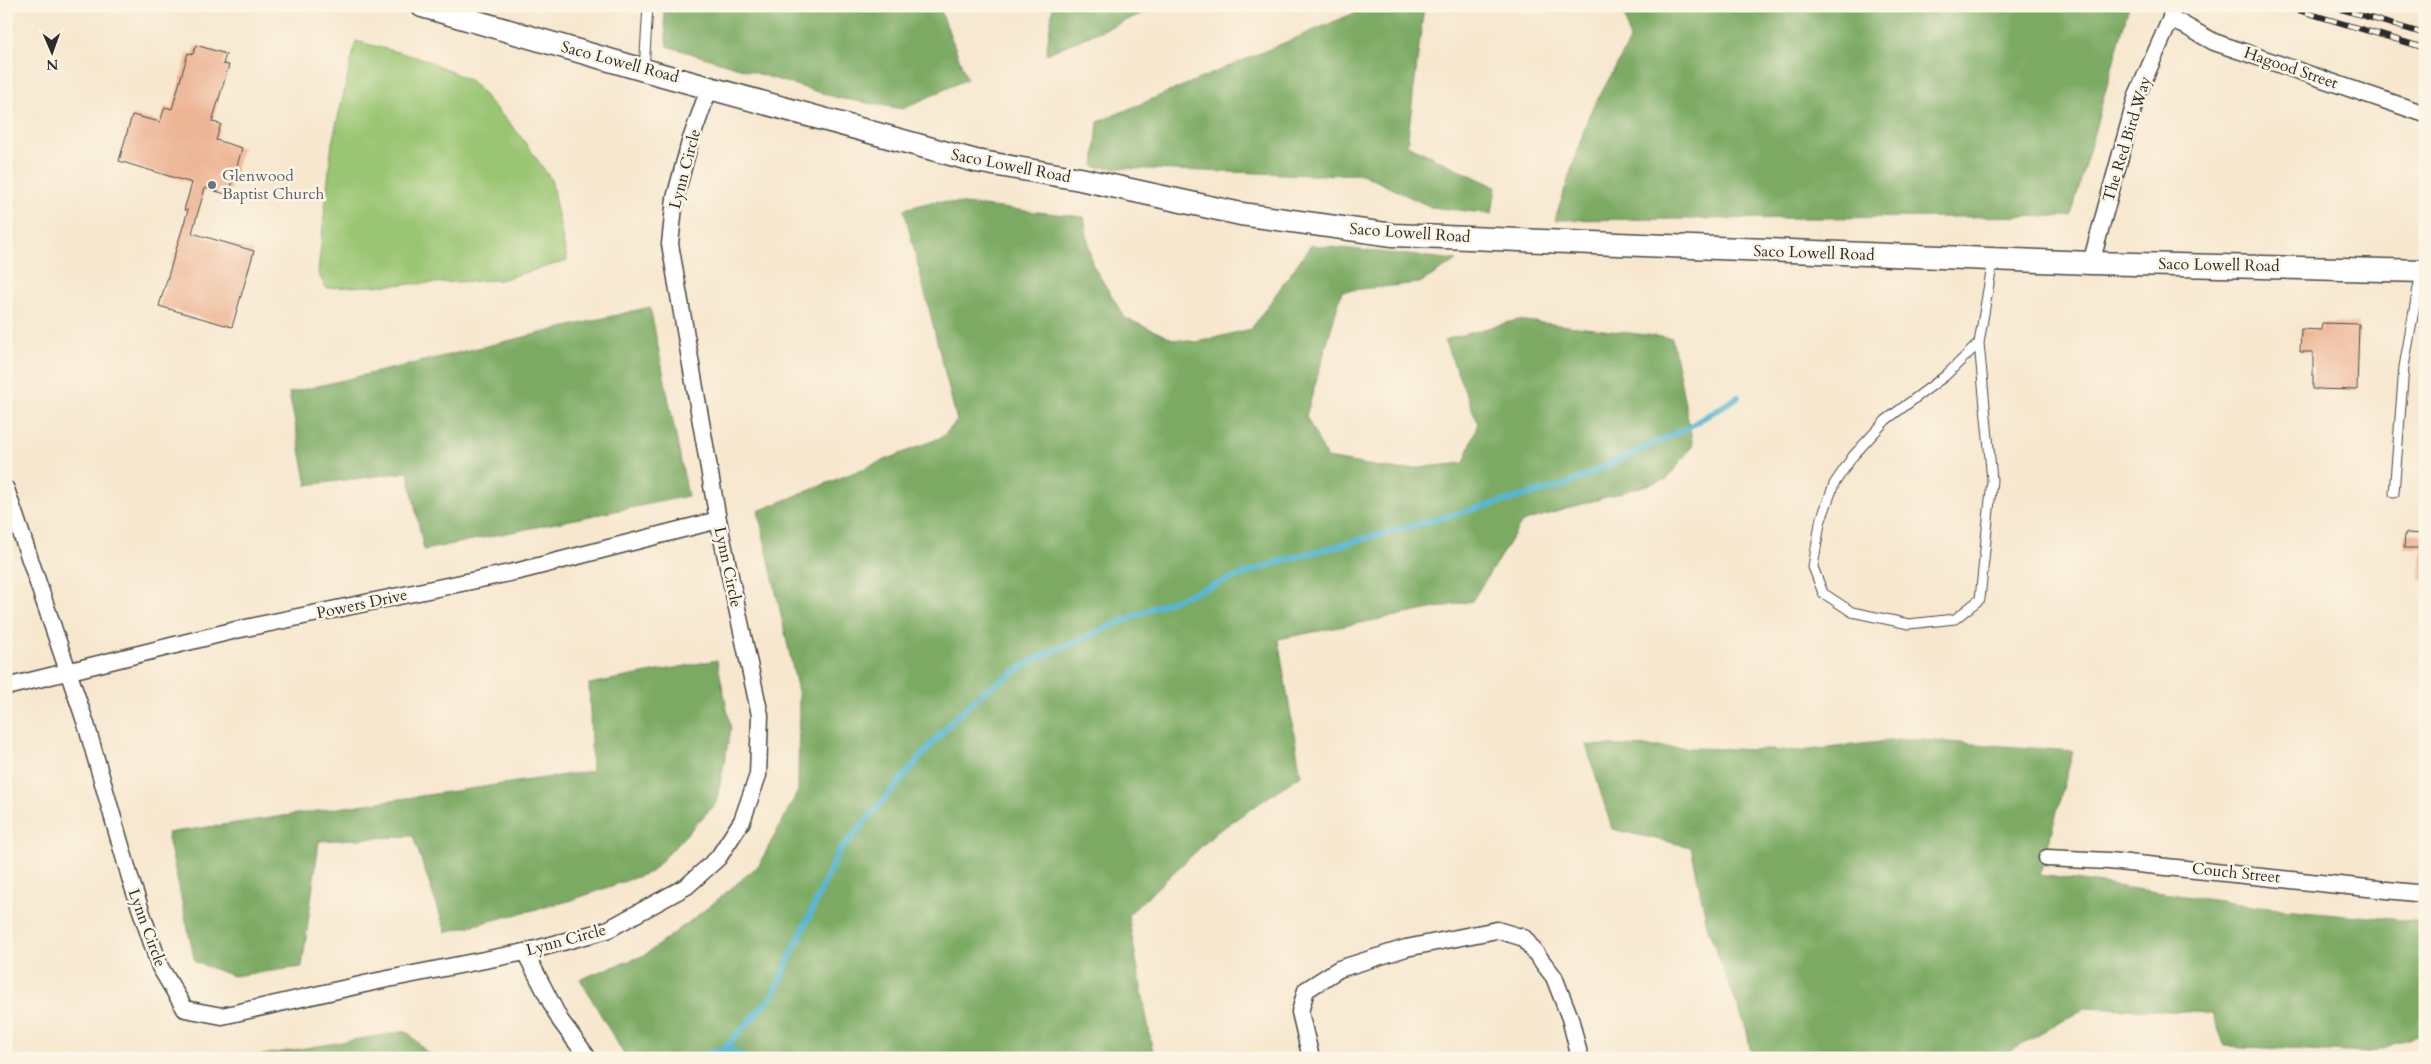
<svg xmlns="http://www.w3.org/2000/svg" width="2431" height="1064" viewBox="0 0 2431 1064" font-family="Cardo,serif">
	<style>
		.green { fill: #9ac572; stroke: #62784e }
		.forest { fill: #7baa64; stroke: #536a48 }
		.lines { fill: none; stroke-linecap: round; stroke-linejoin: round }
		.stream { stroke: #55b7d4; stroke-width: 6 }
		.building { fill: #edb596 }
		.lane-casing { stroke: #4a4743; stroke-width: 11 }
		.street-casing { stroke: #4a4743; stroke-width: 19 }
		.secondary-casing { stroke: #4a4743; stroke-width: 25 }
		.lane { stroke: #fff; stroke-width: 9 }
		.street { stroke: #fff; stroke-width: 16 }
		.secondary { stroke: #fff; stroke-width: 22 }
		.rail-casing { stroke: #2b2b2b; stroke-width: 5.5 }
		.rail { stroke: #fcf5e5; stroke-width: 4; stroke-dasharray: 11; stroke-linecap: butt }
		.worship-dot { fill: #6b7280; stroke: #fcf5e5; stroke-width: 2 }
		.labels { text-anchor: middle; dominant-baseline: central; stroke-width: 5; stroke-linejoin: round; paint-order: stroke }
		.street-label { font-size: 16px; fill: #2b2b2b; stroke: #fcf5e5 }
		.worship-label { font-size: 16px; fill: #5b616d; stroke: #fcf5e5; text-anchor: start }
	</style>
	<rect width="100%" height="100%" fill="#fcf5e5"/>
	<filter id="ink" filterUnits="userSpaceOnUse"><feTurbulence type="fractalNoise" baseFrequency=".02" numOctaves="2"/><feDisplacementMap in="SourceGraphic" scale="10" xChannelSelector="R" yChannelSelector="G"/><feConvolveMatrix kernelMatrix="1 2 1 2 8 2 1 2 1" color-interpolation-filters="sRGB"/></filter>
	<filter id="wash" filterUnits="userSpaceOnUse"><feTurbulence type="fractalNoise" baseFrequency=".0096" numOctaves="4" result="noise"/><feDisplacementMap in="SourceGraphic" scale="20" xChannelSelector="R" yChannelSelector="G"/><feGaussianBlur stdDeviation="1.12" result="paint"/><feColorMatrix in="noise" values="0 0 0 0 0 0 0 0 0 0 0 0 0 0 0 0 0 1.4 0 .05"/><feComposite in="paint" operator="in"/></filter>
	<g filter="url(#wash)">
		<rect width="100%" height="100%" fill="#f7e7ce"/>
		<polygon class="green" points="356,41 424,59 471,81 519,134 551,179 567,261 499,280 326,288 318,273 332,143"/>
		<g class="forest">
			<polygon points="663,6 939,6 967,79 903,109 838,98 667,46"/>
			<polygon points="1053,6 1160,6 1046,54"/>
			<polygon points="1371,6 1424,6 1407,145 1496,187 1492,214 1431,207 1362,174 1312,175 1094,167 1098,122"/>
			<polygon points="1623,6 2129,6 2071,216 1555,220 1589,115 1630,41"/>
			<polygon points="936,201 1084,217 1092,264 1125,318 1173,339 1197,342 1251,329 1311,245 1457,260 1420,283 1342,291 1306,416 1327,458 1398,470 1464,463 1478,423 1444,340 1517,320 1672,338 1693,445 1667,479 1522,522 1472,601 1278,639 1301,775 1217,832 1128,915 1154,1058 626,1058 580,979 645,955 710,906 759,865 798,791 799,696 758,511 942,437 957,421 904,209"/>
			<polygon points="650,307 688,496 424,550 408,472 307,485 289,393"/>
			<polygon points="717,660 731,729 716,803 651,872 569,901 446,932 413,836 319,841 302,967 233,976 195,962 167,833 592,771 589,684"/>
			<polygon points="1906,739 2073,751 2040,875 2260,907 2425,922 2425,1033 2368,1053 2225,1046 2212,1013 2087,1007 1999,1058 1752,1058 1746,1028 1708,929 1691,847 1612,829 1586,745 1801,751"/>
			<polygon points="407,1031 432,1058 246,1058"/>
		</g>
		<g class="lines">
			<g class="stream">
				<polyline points="726,1047 746,1058"/>
				<polyline points="695,1058 726,1047 773,995 838,853 951,722 983,692 1035,659 1160,605 1277,562 1568,484 1687,428 1738,397"/>
			</g>
		</g>
		<g id="blocks">
			<g class="building">
				<polygon points="196,45 226,54 223,64 229,65 212,122 221,124 216,140 242,148 229,195 205,188 192,233 254,251 232,327 159,306 188,210 184,210 192,183 119,161 132,115 160,122 165,107 172,109 188,53 193,54"/>
				<polygon points="2322,323 2359,324 2357,390 2313,389 2313,352 2300,352 2301,329 2321,330"/>
				<polygon points="2405,533 2425,534 2425,580 2420,580 2422,548 2404,548"/>
			</g>
		</g>
	</g>
	<g filter="url(#ink)">
		<use href="#blocks" fill-opacity="0" stroke="#4a4743" stroke-width="1"/>
		<g class="lines">
			<g class="lane-casing">
				<g id="lane">
					<polyline points="644,70 648,6"/>
					<polyline points="1979,343 1945,376 1886,420 1853,456 1834,484 1820,523 1813,567 1823,593 1852,612 1909,624 1955,619 1980,599 1992,480 1979,343 1993,260"/>
					<polyline points="2394,493 2404,367 2421,271"/>
				</g>
			</g>
			<g class="street-casing">
				<g id="street">
					<polyline points="2172,6 2171,18 2214,42 2425,114"/>
					<polyline points="2091,263 2137,95 2171,18"/>
					<polyline points="6,489 86,724 131,881 160,967 185,1009 222,1016 378,981 525,952 607,930 687,886 718,858 742,821 758,775 760,715 718,520 670,244 675,198 690,142 710,86"/>
					<polyline points="6,687 236,630 519,571 718,520"/>
					<polyline points="2047,858 2109,861 2425,894"/>
					<polyline points="525,952 560,1020 588,1058"/>
					<polyline points="1311,1058 1300,1012 1306,990 1339,969 1406,948 1497,930 1524,938 1554,977 1570,1018 1580,1058"/>
				</g>
			</g>
			<g class="secondary-casing">
				<polyline id="secondary" points="422,6 644,70 976,161 1080,179 1241,214 1393,235 2091,263 2425,271"/>
			</g>
			<use href="#lane" class="lane"/>
			<use href="#street" class="street"/>
			<use href="#secondary" class="secondary"/>
			<g class="rail-casing">
				<g id="rail">
					<polyline points="2284,6 2425,48"/>
					<polyline points="2330,6 2425,34"/>
				</g>
			</g>
			<use href="#rail" class="rail"/>
		</g>
	</g>
	<circle class="worship-dot" cx="212" cy="185" r="5"/>
	<g class="labels">
		<g class="street-label">
			<text transform="translate(620 62) rotate(15)">Saco Lowell Road</text>
			<text transform="translate(2291 68) rotate(19)">Hagood Street</text>
			<text transform="translate(2127 139) rotate(-73)">The Red Bird Way</text>
			<text transform="translate(1011 166) rotate(11)">Saco Lowell Road</text>
			<text transform="translate(685 169) rotate(-75)">Lynn Circle</text>
			<text transform="translate(1410 233) rotate(4)">Saco Lowell Road</text>
			<text transform="translate(1814 253) rotate(2)">Saco Lowell Road</text>
			<text transform="translate(2219 265) rotate(1)">Saco Lowell Road</text>
			<text transform="translate(728 567) rotate(78)">Lynn Circle</text>
			<text transform="translate(362 604) rotate(-12)">Powers Drive</text>
			<text transform="translate(2236 873) rotate(6)">Couch Street</text>
			<text transform="translate(147 928) rotate(70)">Lynn Circle</text>
			<text transform="translate(566 940) rotate(-15)">Lynn Circle</text>
		</g>
		<g class="worship-label">
			<text x="222" y="176">Glenwood<tspan x="222" dy="18">Baptist Church</tspan></text>
		</g>
	</g>
	<rect width="2431" height="1064" fill="none" stroke="#fcf5e5" stroke-width="25"/>
	<g transform="translate(52 52) rotate(178)" stroke="#fcf5e5" stroke-width="4" paint-order="stroke">
	<path d="M0-4L9 19L0 12L-9 19Z" fill="#2b2b2b"/>
	<text y="-8" font-size="14" font-weight="bold" text-anchor="middle" fill="#2b2b2b">N</text>
	</g>
</svg>
